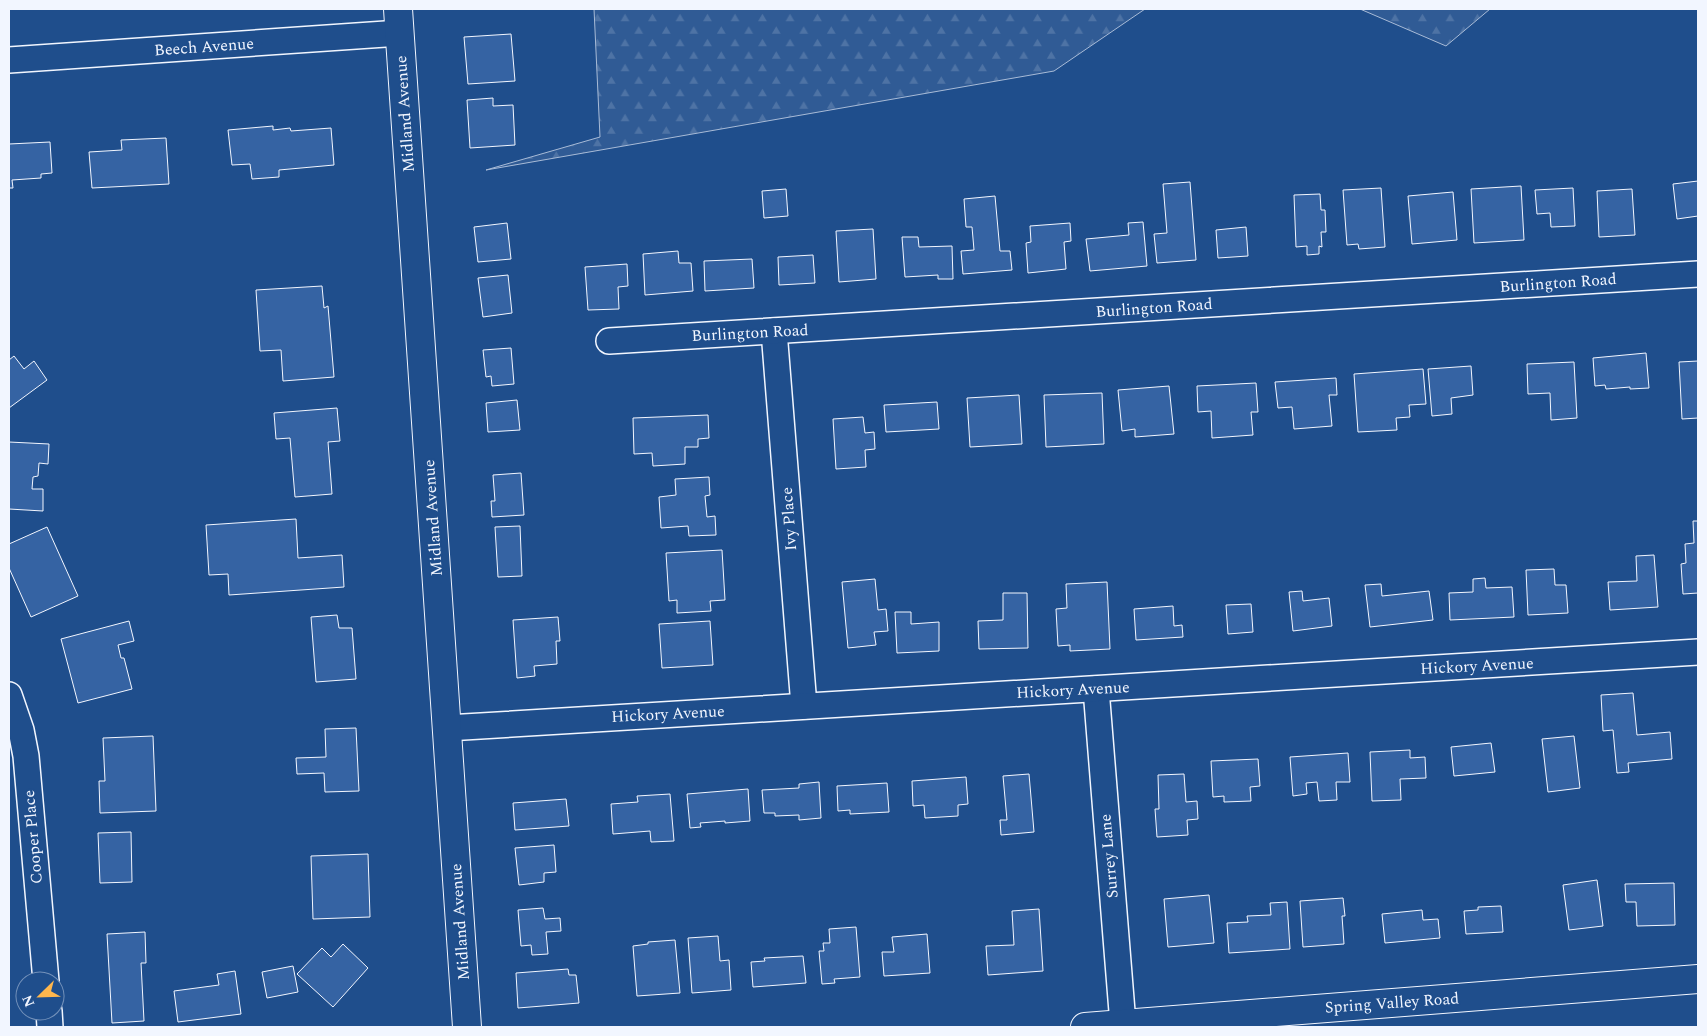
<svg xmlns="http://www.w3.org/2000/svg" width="1707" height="1036" viewBox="0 0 1707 1036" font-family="Spectral,serif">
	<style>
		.forest { fill: url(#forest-firs); stroke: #a8bbd7 }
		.building { fill: #3563a3; stroke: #f2f6ff }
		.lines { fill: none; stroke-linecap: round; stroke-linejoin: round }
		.street-casing { stroke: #f2f6ff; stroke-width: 28 }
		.secondary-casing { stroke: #f2f6ff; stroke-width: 30 }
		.street { stroke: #1f4e8c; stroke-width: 25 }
		.secondary { stroke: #1f4e8c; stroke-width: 28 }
		.labels { text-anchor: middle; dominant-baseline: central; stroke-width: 4; stroke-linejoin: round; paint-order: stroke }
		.street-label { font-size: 16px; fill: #f2f6ff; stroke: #1f4e8c }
	</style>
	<defs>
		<pattern id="forest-firs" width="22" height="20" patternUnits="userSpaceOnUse" patternTransform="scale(1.25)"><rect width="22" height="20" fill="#305b95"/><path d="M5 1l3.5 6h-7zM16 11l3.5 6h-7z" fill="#4e73a5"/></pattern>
	</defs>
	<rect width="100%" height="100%" fill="#1f4e8c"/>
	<g class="forest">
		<polygon points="594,9 1145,9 1054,71 486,170 600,137"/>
		<polygon points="1360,9 1490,9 1446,46"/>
	</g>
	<g class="building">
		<polygon points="511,34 515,81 468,84 464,37"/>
		<polygon points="493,98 493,106 513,105 515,145 470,148 467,100"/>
		<polygon points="273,126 273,130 290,128 291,131 331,128 334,165 279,170 279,177 252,179 250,164 232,165 228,130"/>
		<polygon points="166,138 169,184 92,188 89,152 122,150 121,140"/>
		<polygon points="50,142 52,173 41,174 41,178 12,180 13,188 9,188 9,144"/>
		<polygon points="1698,181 1698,216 1677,219 1673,184"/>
		<polygon points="1190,182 1196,260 1157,263 1154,234 1167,233 1163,184"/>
		<polygon points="1521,186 1524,240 1474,243 1471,189"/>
		<polygon points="1381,188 1385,247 1359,249 1358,244 1347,245 1343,190"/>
		<polygon points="1573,188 1575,226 1551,227 1550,213 1537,214 1535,190"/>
		<polygon points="786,189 788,216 764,218 762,191"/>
		<polygon points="1632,189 1635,235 1599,237 1597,191"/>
		<polygon points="1453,192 1457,240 1412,244 1408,196"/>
		<polygon points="1320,194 1321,210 1325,210 1326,232 1321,232 1322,247 1319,246 1319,254 1307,255 1307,246 1296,247 1294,195"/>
		<polygon points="995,196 1000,251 1010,251 1012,270 963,274 961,251 974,250 972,227 966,227 964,199"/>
		<polygon points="1143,222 1147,266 1090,271 1086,239 1129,235 1128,223"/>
		<polygon points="507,223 511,259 478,262 474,227"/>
		<polygon points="1070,223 1071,241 1064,242 1066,269 1028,273 1026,243 1031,242 1030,226"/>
		<polygon points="1246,227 1248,256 1218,258 1216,230"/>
		<polygon points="873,229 876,279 839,282 836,231"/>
		<polygon points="902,237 918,237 919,247 952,246 953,279 938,279 938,275 905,277"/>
		<polygon points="678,251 679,263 691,263 693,291 645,295 643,254"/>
		<polygon points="813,255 815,283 779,285 778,257"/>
		<polygon points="752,259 754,288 705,291 704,261"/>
		<polygon points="627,264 628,286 618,287 619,309 588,310 585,267"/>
		<polygon points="508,275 512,313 483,317 478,278"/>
		<polygon points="322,286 324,308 328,306 334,377 283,381 281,350 260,351 256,290"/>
		<polygon points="511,348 514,384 492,386 491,376 486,377 483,350"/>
		<polygon points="1646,353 1649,388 1630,389 1630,387 1606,389 1605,385 1595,386 1593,358"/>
		<polygon points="14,356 24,369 34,361 47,380 9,408 9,360"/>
		<polygon points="1698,361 1698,418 1682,419 1679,362"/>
		<polygon points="1574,362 1577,418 1551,420 1550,393 1528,394 1527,364"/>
		<polygon points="1471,366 1473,395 1451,398 1452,414 1432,416 1428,369"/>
		<polygon points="1423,369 1426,404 1409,405 1410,417 1396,418 1397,430 1358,432 1354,374"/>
		<polygon points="1336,378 1337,395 1329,395 1332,426 1294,429 1292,407 1278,408 1275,382"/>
		<polygon points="1256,383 1258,412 1251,412 1253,435 1212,438 1211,411 1198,412 1197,386"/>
		<polygon points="1169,386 1174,434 1135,437 1135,429 1122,431 1118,390"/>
		<polygon points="1102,393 1104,444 1046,447 1044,395"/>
		<polygon points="1019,395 1022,444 970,447 967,398"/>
		<polygon points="517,400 520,430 488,432 486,403"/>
		<polygon points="937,402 939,429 886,432 884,405"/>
		<polygon points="337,408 340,441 328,442 332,494 295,497 290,438 276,439 274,413"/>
		<polygon points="708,415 709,438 698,439 698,447 685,447 685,464 653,466 652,453 634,454 633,418"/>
		<polygon points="863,417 865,433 874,432 875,449 865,450 866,467 836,469 833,419"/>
		<polygon points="9,442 49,444 48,464 39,463 38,476 33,477 32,489 43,489 43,511 9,509"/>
		<polygon points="521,473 524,515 492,517 491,501 495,501 493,475"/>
		<polygon points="709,477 710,495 705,496 707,517 715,516 716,535 689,536 688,526 661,528 659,497 676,495 675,479"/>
		<polygon points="296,519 298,558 342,555 344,587 229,595 228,574 209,575 206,525"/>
		<polygon points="1693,521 1698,521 1698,593 1683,594 1681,564 1686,563 1685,544 1694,543"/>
		<polygon points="520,526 522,576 498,577 495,527"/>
		<polygon points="47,527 78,596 31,617 9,568 9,544"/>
		<polygon points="722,550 725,600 710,601 711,611 677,613 677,600 669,601 666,553"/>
		<polygon points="1654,555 1658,607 1610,610 1608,582 1637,581 1636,556"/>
		<polygon points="1554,569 1555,585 1566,585 1568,613 1528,615 1526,570"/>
		<polygon points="1485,578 1486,588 1512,587 1514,617 1450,620 1449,593 1473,592 1473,579"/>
		<polygon points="875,579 878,610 886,609 888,631 874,632 876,645 848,648 842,582"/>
		<polygon points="1107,582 1110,649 1070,651 1070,645 1058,646 1056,609 1067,608 1066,584"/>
		<polygon points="1381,584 1382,596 1429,591 1433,620 1370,627 1365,585"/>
		<polygon points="1302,591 1303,601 1329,598 1332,626 1293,631 1289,592"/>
		<polygon points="1003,593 1027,593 1028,648 979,649 978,621 1003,620"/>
		<polygon points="1251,604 1253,632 1228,634 1226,605"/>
		<polygon points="1173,606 1174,626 1182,625 1183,637 1136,640 1134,609"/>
		<polygon points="895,612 911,612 911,624 939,622 939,651 897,653"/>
		<polygon points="337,615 339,628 352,628 356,679 316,682 311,617"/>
		<polygon points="558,617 560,641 556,641 557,664 534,666 535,676 517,678 513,620"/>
		<polygon points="129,621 134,641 118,645 121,658 124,658 132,689 78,703 61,639"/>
		<polygon points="710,621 713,665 662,668 659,624"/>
		<polygon points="1633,693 1637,735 1670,732 1672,759 1628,763 1629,772 1617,773 1613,730 1603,731 1601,695"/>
		<polygon points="356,728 359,791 325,792 324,773 297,774 296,758 326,757 325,729"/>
		<polygon points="153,736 156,811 100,813 99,781 105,781 103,738"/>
		<polygon points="1574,736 1580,788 1548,792 1542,739"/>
		<polygon points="1491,743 1495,772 1454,776 1451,747"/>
		<polygon points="1410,750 1410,758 1425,757 1426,778 1400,779 1401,800 1372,801 1370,752"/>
		<polygon points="1348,753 1350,782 1336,782 1337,800 1319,801 1317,782 1306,783 1307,794 1293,796 1290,757"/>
		<polygon points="1258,759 1260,786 1250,787 1251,801 1224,802 1224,796 1213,797 1211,761"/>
		<polygon points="1029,774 1034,832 1001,835 1000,820 1007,820 1003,776"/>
		<polygon points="1184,774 1186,802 1197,801 1198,819 1187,820 1188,835 1157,837 1155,809 1159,809 1158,775"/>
		<polygon points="966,777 968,804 958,805 958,816 925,818 924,805 913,806 912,781"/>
		<polygon points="819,782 821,818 799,820 799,815 775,816 775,813 764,813 762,790 799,788 799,784"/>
		<polygon points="887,783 889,812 850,814 850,810 838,811 837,786"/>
		<polygon points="748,789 750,821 725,823 725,821 700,823 701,827 690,828 687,794"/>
		<polygon points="670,794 674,841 651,842 650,831 613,834 611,804 638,802 637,796"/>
		<polygon points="566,799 569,826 515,830 513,803"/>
		<polygon points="131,832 132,882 100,883 98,833"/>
		<polygon points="554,845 556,872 544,873 544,882 519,885 515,848"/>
		<polygon points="368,854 370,917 313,919 311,856"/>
		<polygon points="1597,880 1603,926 1569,930 1563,885"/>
		<polygon points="1674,883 1675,925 1637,926 1636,902 1626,902 1625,884"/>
		<polygon points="1209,895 1214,943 1168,947 1164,899"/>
		<polygon points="1343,898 1345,916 1342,916 1344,944 1303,947 1300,901"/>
		<polygon points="1287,902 1290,949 1229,953 1227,923 1248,922 1247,916 1271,915 1270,903"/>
		<polygon points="1501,906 1503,932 1466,934 1464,911 1478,910 1478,907"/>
		<polygon points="543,908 545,919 560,918 561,931 546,932 548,954 532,955 531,945 521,946 518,910"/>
		<polygon points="1039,909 1043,971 988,975 986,946 1014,945 1012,911"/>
		<polygon points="1422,910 1423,920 1438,919 1440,938 1385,943 1382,914"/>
		<polygon points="856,927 860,977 834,979 835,983 822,984 819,951 824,951 823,943 830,943 829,929"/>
		<polygon points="145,932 146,963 141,963 144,1021 112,1023 107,934"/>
		<polygon points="927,934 930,973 884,976 882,952 894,952 892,937"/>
		<polygon points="718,936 720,961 729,960 731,990 692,993 688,938"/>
		<polygon points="675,940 680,993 637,996 633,946 648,944 648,942"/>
		<polygon points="343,944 368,968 333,1007 297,974 322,948 331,957"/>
		<polygon points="803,956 806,983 753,987 751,962 765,961 764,958"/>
		<polygon points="293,966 298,992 267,998 262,972"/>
		<polygon points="568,969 569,975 576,975 579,1003 518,1008 516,973"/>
		<polygon points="235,971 241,1014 178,1022 174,991 219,985 217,974"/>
	</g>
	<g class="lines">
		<g class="street-casing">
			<g id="street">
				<polyline points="9,60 400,33"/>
				<polyline points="774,331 804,706"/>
				<polyline points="609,341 1698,274"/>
				<polyline points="1096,689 1123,1024"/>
				<polyline points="9,695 21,730 26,756 46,981"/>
				<polyline points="447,728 1698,652"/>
				<polyline points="49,1011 50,1027"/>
			</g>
		</g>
		<g class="secondary-casing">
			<g id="secondary">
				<polyline points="398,9 467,1027"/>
				<polyline points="1085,1027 1698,979"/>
			</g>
		</g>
		<use href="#street" class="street"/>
		<use href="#secondary" class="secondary"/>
	</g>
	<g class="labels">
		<g class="street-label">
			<text transform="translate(204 47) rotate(-4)">Beech Avenue</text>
			<text transform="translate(405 114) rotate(-94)">Midland Avenue</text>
			<text transform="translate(1558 283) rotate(-4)">Burlington Road</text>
			<text transform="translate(1154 308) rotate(-4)">Burlington Road</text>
			<text transform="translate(750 333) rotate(-3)">Burlington Road</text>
			<text transform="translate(433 518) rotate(-94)">Midland Avenue</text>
			<text transform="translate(789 519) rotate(-94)">Ivy Place</text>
			<text transform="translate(1477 666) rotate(-3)">Hickory Avenue</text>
			<text transform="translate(1073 690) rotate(-3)">Hickory Avenue</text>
			<text transform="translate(668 714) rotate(-3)">Hickory Avenue</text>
			<text transform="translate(33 837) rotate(-95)">Cooper Place</text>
			<text transform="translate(1109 856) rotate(-95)">Surrey Lane</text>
			<text transform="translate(460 922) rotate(-94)">Midland Avenue</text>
			<text transform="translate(1392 1003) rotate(-4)">Spring Valley Road</text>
		</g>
	</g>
	<rect width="1707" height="1036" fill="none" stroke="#f2f6ff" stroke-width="20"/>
	<g transform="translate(40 996) rotate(247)"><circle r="24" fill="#1f4e8c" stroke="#7391ba"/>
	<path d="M0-4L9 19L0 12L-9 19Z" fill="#ffb74d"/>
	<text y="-8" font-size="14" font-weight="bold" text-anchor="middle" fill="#f2f6ff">N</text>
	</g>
</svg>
